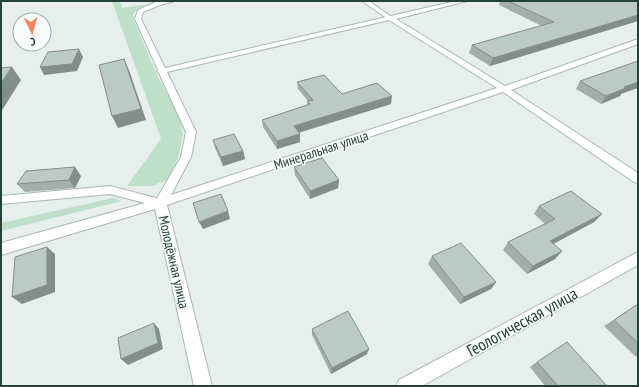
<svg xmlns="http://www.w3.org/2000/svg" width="639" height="387" viewBox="0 0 639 387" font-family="'PT Sans Narrow',sans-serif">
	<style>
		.green { fill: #bfe0c8 }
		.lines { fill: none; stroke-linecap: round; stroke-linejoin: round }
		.lane-casing { stroke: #a8b8b2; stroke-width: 2 }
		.street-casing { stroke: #a8b8b2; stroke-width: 2 }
		.lane { fill: #fff; fill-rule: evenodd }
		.street { fill: #fff; fill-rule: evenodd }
		.wall { fill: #a1aea9 }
		.shaded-wall { fill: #838d89 }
		.building { fill: #bbcac4; stroke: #838d89 }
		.labels { text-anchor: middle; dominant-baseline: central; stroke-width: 3; stroke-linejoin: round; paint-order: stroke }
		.street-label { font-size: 14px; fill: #24423a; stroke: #f7fbf9 }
		.near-street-label { font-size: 17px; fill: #24423a; stroke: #f7fbf9 }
	</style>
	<rect width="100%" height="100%" fill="#e6efeb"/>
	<g class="green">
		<polygon points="112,1 120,1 122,8 148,4 137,9 133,15 134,21 157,75 179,115 183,134 179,155 169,179 152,186 127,186 161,139"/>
		<polygon points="113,198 122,201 1,231 1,223"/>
	</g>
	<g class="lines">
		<g class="lane-casing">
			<g id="lane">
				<polygon points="362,1 369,1 393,18 388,19"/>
				<polygon points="110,186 160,199 164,200 165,203 164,206 160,207 110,194 1,204 1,196"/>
			</g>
		</g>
		<g class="street-casing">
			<g id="street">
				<path d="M158,1H174L160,5L143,12L141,19L165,68L456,1H467L396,19L505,86L638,39V44L511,90L638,173V183L634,182L503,92L167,205L212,386H194L155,209L1,255V243L156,200L181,157L186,132L159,73L157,71L158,70L135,19L138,10ZM389,20L497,88L171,195L191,157L196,132L167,72Z"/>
				<polygon points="638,252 638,265 422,386 396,386 399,380"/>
			</g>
		</g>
		<use href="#lane" class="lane"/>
		<use href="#street" class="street"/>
	</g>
	<g class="wall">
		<polygon points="500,1 638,1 638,21 490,66 469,53 472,45 542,26 499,5"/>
		<polygon points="580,81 621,94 620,96 601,104 576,89"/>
		<polygon points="297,82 342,94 391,104 299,132 300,142 277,149 263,127 262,120 307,105 307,101 308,101 298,89"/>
		<polygon points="213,140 243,151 245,159 223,166 215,148"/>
		<polygon points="294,167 339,180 338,188 310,199 295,175"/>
		<polygon points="81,176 75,188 25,192 17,184"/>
		<polygon points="539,206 602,214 594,222 553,244 562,251 555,259 527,274 503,250 508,242 545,224 534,214"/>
		<polygon points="432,256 496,282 491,289 460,304 428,264"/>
		<polygon points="638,304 638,355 636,357 604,326"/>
		<polygon points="312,329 367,354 331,374 312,335"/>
		<polygon points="537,362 607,386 545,386 530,367"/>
	</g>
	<g class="shaded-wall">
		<polygon points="638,15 638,21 490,66 493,58"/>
		<polygon points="79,49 83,57 77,71 44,75 40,67"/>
		<polygon points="124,59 129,70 146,120 118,128 112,116"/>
		<polygon points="12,67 21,80 1,112 1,83"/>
		<polygon points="638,82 638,88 621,94 620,96 601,104 606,96 624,87"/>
		<polygon points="392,96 391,104 295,134 294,126"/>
		<polygon points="300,134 300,142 277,149 277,141"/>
		<polygon points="243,151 245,159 223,166 221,157"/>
		<polygon points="75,167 81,176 75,188 69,180"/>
		<polygon points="339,180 338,188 310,199 310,191"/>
		<polygon points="228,211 230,219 203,229 199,222"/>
		<polygon points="602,214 594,222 544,249 550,241"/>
		<polygon points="47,247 55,254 55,292 22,304 12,297"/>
		<polygon points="562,251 555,259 527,274 533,266"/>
		<polygon points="496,282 491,289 460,304 464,297"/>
		<polygon points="154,323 159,329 163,349 128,365 121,359"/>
		<polygon points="369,349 367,354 331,374 332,368"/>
	</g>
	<g class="building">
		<polygon points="508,1 638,1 638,15 493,58 472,45 554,22"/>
		<polygon points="79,49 72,64 40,67 48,52"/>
		<polygon points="124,59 141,109 112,116 99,65"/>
		<polygon points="638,61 638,82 624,87 626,88 606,96 580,81"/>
		<polygon points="12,67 1,83 1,68"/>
		<polygon points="324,75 342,94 377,83 392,96 294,126 300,134 277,141 262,120 310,104 307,101 313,100 297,82"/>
		<polygon points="234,134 243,151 221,157 213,140"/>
		<polygon points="322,158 339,180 310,191 294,167"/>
		<polygon points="75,167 69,180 17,184 26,171"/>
		<polygon points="571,191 602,214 550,241 562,251 533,266 508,242 555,219 539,206"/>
		<polygon points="221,194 228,211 199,222 193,203"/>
		<polygon points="461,243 496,282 464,297 432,256"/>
		<polygon points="47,247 47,285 12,297 15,257"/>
		<polygon points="638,304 638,343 614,320"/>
		<polygon points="348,311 369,349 332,368 312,329"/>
		<polygon points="154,323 158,343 121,359 118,338"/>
		<polygon points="567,342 607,386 558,386 537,362"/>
	</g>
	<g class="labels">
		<g class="street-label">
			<text transform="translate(321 150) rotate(-18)">Минеральная улица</text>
			<text transform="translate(174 262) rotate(77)">Молодёжная улица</text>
		</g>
		<g class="near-street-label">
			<text transform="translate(522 322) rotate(-29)">Геологическая улица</text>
		</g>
	</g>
	<rect width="639" height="387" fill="none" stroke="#24423a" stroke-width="4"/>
	<g transform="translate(32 32) rotate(175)"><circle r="19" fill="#f7fbf9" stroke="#a3b1ad"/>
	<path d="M0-3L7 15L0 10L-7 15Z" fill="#f4845f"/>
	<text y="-6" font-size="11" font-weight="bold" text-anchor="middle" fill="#24423a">С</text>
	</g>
</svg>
